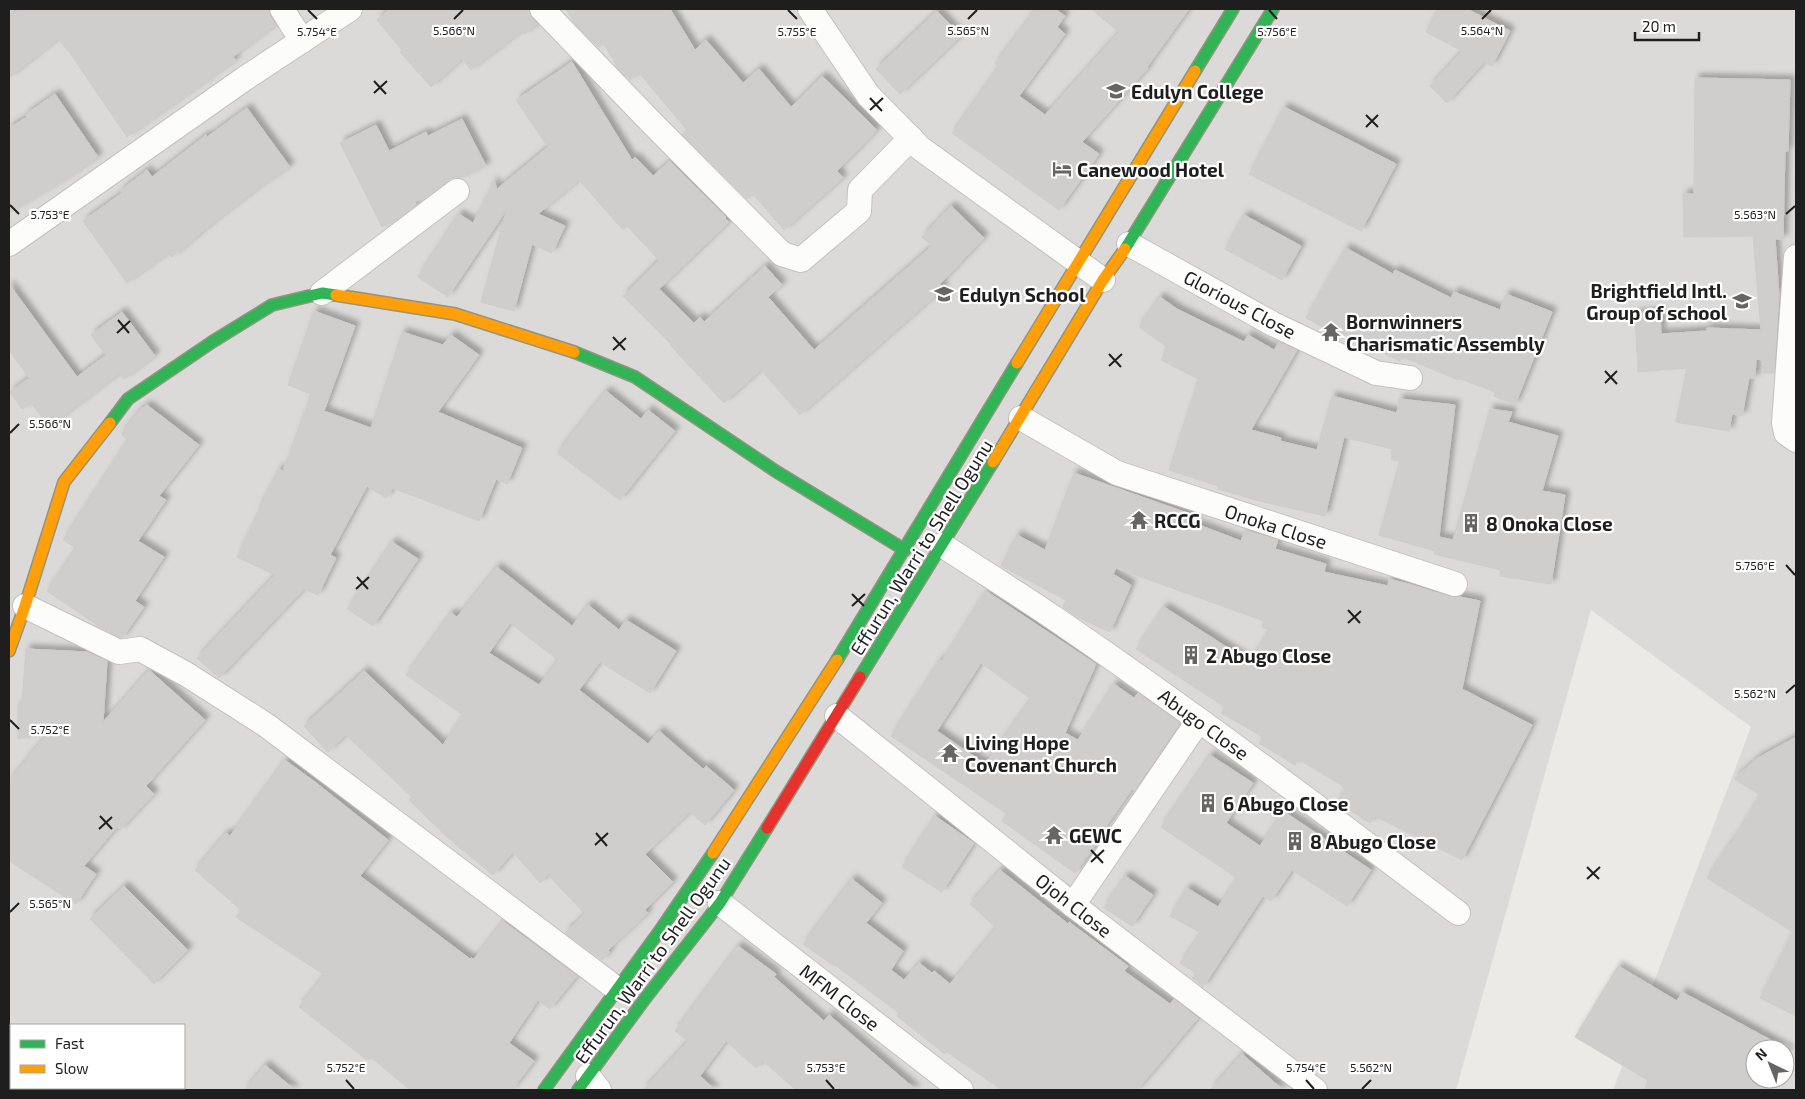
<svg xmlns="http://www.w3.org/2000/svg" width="1805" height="1099" viewBox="0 0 1805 1099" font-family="'Exo 2',sans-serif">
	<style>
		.residential { fill: #dbdad8; fill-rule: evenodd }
		.building { fill: #d0cecc; stroke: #cfccc8; fill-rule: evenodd; filter: url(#shadow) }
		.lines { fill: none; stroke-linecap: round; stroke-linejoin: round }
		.street-casing { stroke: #c3c2c1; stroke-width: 26 }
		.fast-casing { stroke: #929480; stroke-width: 14 }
		.slow-casing { stroke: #929480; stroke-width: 14 }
		.jam-casing { stroke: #929480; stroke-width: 14 }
		.street { stroke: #fcfcfb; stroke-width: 24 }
		.fast { stroke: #30b455; stroke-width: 11 }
		.slow { stroke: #ff9f0a; stroke-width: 11 }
		.jam { stroke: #e5322d; stroke-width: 11 }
		.ticks { fill: none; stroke: #1e1e1e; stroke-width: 2 }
		.labels { text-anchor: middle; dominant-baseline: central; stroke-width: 4.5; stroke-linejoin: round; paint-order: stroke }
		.poi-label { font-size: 19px; font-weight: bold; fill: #1e1e1e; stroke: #fff; text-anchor: start }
		.street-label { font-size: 19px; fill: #1e1e1e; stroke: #fff }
		.ticks-label { font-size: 12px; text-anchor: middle; fill: #1e1e1e; stroke: #fff; stroke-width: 4.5; stroke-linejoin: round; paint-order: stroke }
	</style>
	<defs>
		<filter id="shadow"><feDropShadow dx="4.5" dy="-4.5" stdDeviation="2.5" flood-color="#0004"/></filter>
	</defs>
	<rect width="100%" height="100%" fill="#eceae7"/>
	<path class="residential" d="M9,9H1796V1090H1613L1751,727L1591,610L1456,1090H9ZM11,1025H184V1088H11ZM1755,1049H1785V1079H1755Z"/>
	<g class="building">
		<polygon points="19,9 268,9 270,16 276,25 233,57 236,60 127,137 70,53 58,39 9,78 9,17"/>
		<polygon points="390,9 529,9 532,18 537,24 525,34 522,31 471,70 462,59 431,87 400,52 402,50 377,20"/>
		<polygon points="566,9 670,9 695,50 706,40 743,83 759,69 791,107 822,76 877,130 837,171 843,178 784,230 753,194 747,199 682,134 687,130 640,74 630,80 619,70 604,44 598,47 575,24"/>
		<polygon points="1036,9 1055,9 1065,16 1057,27 1065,34 1019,96 1045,115 1119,32 1091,9 1189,9 1147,67 1148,68 1082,142 1099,154 1059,210 952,133 999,67 995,64"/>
		<polygon points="1438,9 1467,9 1510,31 1492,66 1484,62 1447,103 1430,86 1462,51 1426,32"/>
		<polygon points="937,11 961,36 900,94 876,69"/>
		<polygon points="572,62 632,160 635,157 653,176 670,161 726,217 725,218 729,222 659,289 694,323 700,317 704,322 765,266 782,285 768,297 814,350 932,246 922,237 951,206 984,238 940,284 944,288 800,415 761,370 724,403 670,345 671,344 623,296 659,260 627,226 623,230 579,180 538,214 565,226 552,253 532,244 514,311 481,302 507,209 448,297 418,277 459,214 473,223 494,181 497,189 548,147 516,100"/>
		<polygon points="1695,78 1790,80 1788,151 1785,151 1783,239 1775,239 1779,295 1774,373 1764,373 1763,360 1756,359 1755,378 1749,378 1742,416 1732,414 1729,431 1676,422 1687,368 1638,372 1635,314 1660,312 1661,334 1707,331 1707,328 1761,330 1753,236 1684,237 1683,194 1694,194"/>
		<polygon points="55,94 98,157 68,178 9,213 9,128 27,117 25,115"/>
		<polygon points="1284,107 1396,164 1361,231 1249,174"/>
		<polygon points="247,108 290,167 257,189 198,235 198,236 172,257 169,253 127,283 83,221 122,193 120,191 147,170 152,177 206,135 207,137"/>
		<polygon points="462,119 486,166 462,178 455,177 449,180 429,195 415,202 416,205 394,221 382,227 340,143 376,125 389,151 426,132 428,136"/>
		<polygon points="1244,215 1301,246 1282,280 1225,249"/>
		<polygon points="1346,248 1393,274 1395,270 1451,298 1454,292 1500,310 1506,294 1552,312 1515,405 1494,396 1495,392 1458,378 1458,380 1403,357 1400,361 1345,334 1343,338 1306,318"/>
		<polygon points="9,284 77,377 106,355 91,335 122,312 155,356 124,379 120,373 49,427 31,403 22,409 10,392 29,378 9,350"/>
		<polygon points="1160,297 1177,309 1244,342 1248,335 1274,350 1279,342 1297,350 1251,430 1281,438 1280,441 1317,450 1332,396 1397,413 1399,399 1455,405 1439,537 1453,540 1490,409 1512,412 1508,422 1558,436 1542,491 1565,495 1551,584 1500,576 1501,570 1434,554 1435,551 1379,535 1400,461 1391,460 1392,449 1344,437 1325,516 1256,500 1218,489 1218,486 1169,470 1198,379 1161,360 1167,347 1139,327"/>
		<polygon points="314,311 355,326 324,411 371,428 402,332 443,345 451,335 479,355 438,412 522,448 507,484 496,479 479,521 393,488 386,498 367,486 330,555 336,558 318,595 304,589 219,678 197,658 275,575 237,557 260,508 259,507 279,469 283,471 311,394 288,385"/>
		<polygon points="606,391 641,419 648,410 675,431 620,500 557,453"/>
		<polygon points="147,405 199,445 159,496 166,500 138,541 164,557 135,601 144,607 123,637 121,638 103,629 47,591 76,548 63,540 128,440 121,434 139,411"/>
		<polygon points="1074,473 1193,515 1191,522 1241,541 1245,530 1278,540 1275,549 1326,564 1324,572 1388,586 1389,579 1409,584 1451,597 1460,597 1480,601 1462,689 1532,725 1462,860 1375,816 1370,823 1337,802 1346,788 1298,759 1295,765 1259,743 1263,737 1221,713 1225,707 1136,649 1164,607 1250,662 1269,630 1262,627 1264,621 1116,568 1113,574 1131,585 1110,632 1077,617 1063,607 1066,600 1001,566 1017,535 1045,550"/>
		<polygon points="392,542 418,559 373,626 347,609"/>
		<path d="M497,567L572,626L588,605L619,630L626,620L676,651L650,693L600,662L579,690L648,744L659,731L703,769L706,766L734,790L705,825L690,812L645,854L673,882L645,910L648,913L608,950L610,952L602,960L565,933L585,914L548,875L540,883L513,852L493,875L448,838L409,800L412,797L346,735L328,752L304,726L364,671L443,745L463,715L406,675L451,613L457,617ZM510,623L558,660L539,685L489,653Z"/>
		<path d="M986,591L1096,664L1065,733L1078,740L1114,684L1134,698L1138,693L1180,723L1134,791L1132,789L1102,832L1104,833L1075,873L1002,821L1007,814L891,736L940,660L942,661ZM981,663L1031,699L985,764L937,731Z"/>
		<polygon points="26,649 87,652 107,661 103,722 149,670 205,720 146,786 154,794 120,830 117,827 84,866 96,874 76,904 9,861 9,781 47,734 18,739 18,704 22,704"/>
		<polygon points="1796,737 1796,1016 1760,998 1793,932 1707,878 1730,843 1731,844 1760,795 1734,779 1756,759"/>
		<polygon points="1210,755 1253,783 1226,823 1260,846 1283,811 1371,870 1347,906 1292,870 1271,901 1263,896 1203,987 1192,978 1196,973 1180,963 1201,933 1170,916 1187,888 1218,907 1237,878 1161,827"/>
		<polygon points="285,760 315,782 388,840 360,876 470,959 471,958 474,959 503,921 577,976 550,1009 538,1000 509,1043 534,1061 512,1090 410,1090 373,1059 366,1059 299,1007 324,975 236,917 241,910 195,870 226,833 230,836"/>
		<polygon points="935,816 974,843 942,892 902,867"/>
		<polygon points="1000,870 1068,924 1069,922 1128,966 1124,971 1170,1004 1174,999 1198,1018 1137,1090 1002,1090 947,1052 945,1054 897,1016 899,1013 835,965 834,966 803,944 852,879 882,903 866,923 903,951 891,970 904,980 919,963 932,973 934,971 950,984 996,928 970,904"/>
		<polygon points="1125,876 1153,895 1132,926 1104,908"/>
		<polygon points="124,886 188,950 154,984 90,919"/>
		<polygon points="738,946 776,974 774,977 824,1021 829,1015 916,1090 796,1090 763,1061 756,1068 726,1041 700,1076 715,1090 643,1090 688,1041 675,1031"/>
		<polygon points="1618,966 1677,1001 1682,992 1789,1050 1785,1057 1785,1049 1755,1049 1755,1079 1773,1079 1767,1090 1644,1090 1649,1081 1575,1037"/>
		<polygon points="1242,1054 1283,1090 1210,1090"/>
		<polygon points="265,1065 295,1090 244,1090"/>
	</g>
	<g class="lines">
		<g class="street-casing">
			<g id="street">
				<polyline points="282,9 302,41"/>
				<polyline points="542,9 651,122 782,254 801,260 859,211 860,190 911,138"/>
				<polyline points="810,9 868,95 920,148 1103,280"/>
				<polyline points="9,244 244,79 350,9"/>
				<polyline points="1129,244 1273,324 1376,373 1410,378"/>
				<polyline points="1796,257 1784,423 1786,433 1796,440"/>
				<polyline points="322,293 457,191"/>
				<polyline points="1021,418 1117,473 1455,584"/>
				<path d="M942,545C980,570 1019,594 1057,620C1193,713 1326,813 1458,913"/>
				<polyline points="25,606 119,652 140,649 186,674 266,725 617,989"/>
				<polyline points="837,716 1073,905 1315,1090"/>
				<polyline points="720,903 961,1090"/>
				<polyline points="1073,905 1199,720"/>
				<polyline points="588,1076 599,1090"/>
			</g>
		</g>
		<g class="fast-casing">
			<g id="fast">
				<polyline points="1195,71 1233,9"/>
				<polyline points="1125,249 1273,9"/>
				<polyline points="574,352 635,377 777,472 905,550"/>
				<polyline points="110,423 128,399 212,342 272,305 322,293 336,295"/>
				<polyline points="837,660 1017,363"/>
				<polyline points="860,677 993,462"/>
				<polyline points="544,1090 661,929 713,853"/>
				<polyline points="578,1090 644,1000 720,903 767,828"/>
			</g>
		</g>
		<g class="slow-casing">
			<g id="slow">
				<polyline points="336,295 455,314 574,352"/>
				<polyline points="1017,363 1195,71"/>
				<polyline points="993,462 1103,280 1125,249"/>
				<polyline points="9,651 25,606 64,482 110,423"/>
				<polyline points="713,853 837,660"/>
			</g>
		</g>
		<g class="jam-casing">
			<polyline id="jam" points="767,828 860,677"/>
		</g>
		<use href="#street" class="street"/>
		<use href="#fast" class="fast"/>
		<use href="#slow" class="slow"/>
		<use href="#jam" class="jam"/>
	</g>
	<path class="ticks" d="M308,10L317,19M788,10L797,19M1269,10L1277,19M454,19L463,10M968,19L977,10M1482,19L1491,10M374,81L386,94M374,93L387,81M870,98L882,111M870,110L883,98M1366,115L1378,127M1366,127L1378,115M10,205L19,214M1786,214L1795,206M118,320L129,333M117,333L130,321M613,337L625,350M613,350L626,338M1109,354L1121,367M1109,366L1122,354M1605,371L1617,384M1605,383L1617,371M10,433L19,424M1786,565L1795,575M357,577L368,589M356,589L369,577M852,594L864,606M852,606L865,594M1348,610L1360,623M1348,623L1361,611M1786,693L1795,685M10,720L19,729M100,816L112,829M99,829L112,817M596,833L607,846M595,845L608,833M1091,850L1103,863M1091,862L1104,850M1587,867L1599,879M1587,879L1600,867M10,912L19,903M346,1080L354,1089M826,1080L834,1089M1306,1080L1314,1089M1362,1089L1371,1080"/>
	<defs>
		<g id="university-bare" transform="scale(1.5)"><path d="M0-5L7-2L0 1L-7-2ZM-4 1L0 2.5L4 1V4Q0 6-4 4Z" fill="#666564" stroke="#fff" stroke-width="2.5" paint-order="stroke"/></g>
		<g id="hotel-bare" transform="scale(1.5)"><path d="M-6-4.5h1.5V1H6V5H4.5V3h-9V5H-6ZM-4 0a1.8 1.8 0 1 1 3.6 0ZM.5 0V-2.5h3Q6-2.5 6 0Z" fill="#666564" stroke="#fff" stroke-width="2.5" paint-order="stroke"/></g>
		<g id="school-bare" transform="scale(1.5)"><path d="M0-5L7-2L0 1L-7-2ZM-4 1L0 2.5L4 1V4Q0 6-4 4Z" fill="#666564" stroke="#fff" stroke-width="2.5" paint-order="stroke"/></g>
		<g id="temple-bare" transform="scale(1.5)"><path d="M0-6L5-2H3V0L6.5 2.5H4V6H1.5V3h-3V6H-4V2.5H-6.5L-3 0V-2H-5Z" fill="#666564" stroke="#fff" stroke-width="2.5" paint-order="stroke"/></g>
		<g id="building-bare" transform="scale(1.5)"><path d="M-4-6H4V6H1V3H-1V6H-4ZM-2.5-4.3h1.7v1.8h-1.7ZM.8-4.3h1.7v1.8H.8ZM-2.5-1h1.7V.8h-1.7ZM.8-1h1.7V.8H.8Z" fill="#666564" stroke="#fff" stroke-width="2.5" paint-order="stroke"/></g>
	</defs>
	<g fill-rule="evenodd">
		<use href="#university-bare" x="1116" y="91"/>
		<use href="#hotel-bare" x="1062" y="169"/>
		<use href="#school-bare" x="944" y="294"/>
		<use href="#school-bare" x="1742" y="301"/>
		<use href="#temple-bare" x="1331" y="332"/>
		<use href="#temple-bare" x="1139" y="520"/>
		<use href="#building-bare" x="1471" y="523"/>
		<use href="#building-bare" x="1191" y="655"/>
		<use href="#temple-bare" x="950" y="753"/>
		<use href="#building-bare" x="1208" y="803"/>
		<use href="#temple-bare" x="1054" y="835"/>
		<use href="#building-bare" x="1295" y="841"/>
	</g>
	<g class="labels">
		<g class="poi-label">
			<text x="1131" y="91">Edulyn College</text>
			<text x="1077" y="169">Canewood Hotel</text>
			<text x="1727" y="290" text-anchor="end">Brightfield Intl.<tspan x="1727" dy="22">Group of school</tspan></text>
			<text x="959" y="294">Edulyn School</text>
			<text x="1346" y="321">Bornwinners<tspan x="1346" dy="22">Charismatic Assembly</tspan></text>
			<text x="1154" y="520">RCCG</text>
			<text x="1486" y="523">8 Onoka Close</text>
			<text x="1206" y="655">2 Abugo Close</text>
			<text x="965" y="742">Living Hope<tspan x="965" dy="22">Covenant Church</tspan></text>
			<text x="1223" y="803">6 Abugo Close</text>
			<text x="1069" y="835">GEWC</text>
			<text x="1310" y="841">8 Abugo Close</text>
		</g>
		<g class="street-label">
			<text transform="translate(1240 304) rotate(28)">Glorious Close</text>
			<text transform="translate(1276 526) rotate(18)">Onoka Close</text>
			<text transform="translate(921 547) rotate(-58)">Effurun, Warri to Shell Ogunu</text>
			<text transform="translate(1204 724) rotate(36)">Abugo Close</text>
			<text transform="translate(1074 905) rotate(38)">Ojoh Close</text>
			<text transform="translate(652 960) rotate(-54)">Effurun, Warri to Shell Ogunu</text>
			<text transform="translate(840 997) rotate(38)">MFM Close</text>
		</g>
	</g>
	<g class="ticks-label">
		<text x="1482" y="35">5.564°N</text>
		<text x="454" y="35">5.566°N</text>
		<text x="968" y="35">5.565°N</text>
		<text x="317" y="36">5.754°E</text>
		<text x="797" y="36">5.755°E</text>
		<text x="1277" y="36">5.756°E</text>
		<text x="1755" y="219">5.563°N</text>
		<text x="50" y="219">5.753°E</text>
		<text x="50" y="428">5.566°N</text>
		<text x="1755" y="570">5.756°E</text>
		<text x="1755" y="698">5.562°N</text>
		<text x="50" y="734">5.752°E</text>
		<text x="50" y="908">5.565°N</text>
		<text x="346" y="1072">5.752°E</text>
		<text x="826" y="1072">5.753°E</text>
		<text x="1306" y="1072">5.754°E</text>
		<text x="1371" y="1072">5.562°N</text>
	</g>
	<rect width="1805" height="1099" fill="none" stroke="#1e1e1e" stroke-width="20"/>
	<rect x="10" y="1024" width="175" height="65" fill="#ffffff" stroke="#a5a5a5"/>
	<rect x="20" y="1040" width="25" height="8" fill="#30b455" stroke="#a5a5a5"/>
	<text x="55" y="1049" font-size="15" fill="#1e1e1e">Fast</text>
	<rect x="20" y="1065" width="25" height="8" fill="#ff9f0a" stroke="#a5a5a5"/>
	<text x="55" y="1074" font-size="15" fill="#1e1e1e">Slow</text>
	<g transform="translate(1770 1064) rotate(317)"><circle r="24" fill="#ffffff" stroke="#a5a5a5"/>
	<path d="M0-4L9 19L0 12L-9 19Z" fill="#666564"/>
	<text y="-8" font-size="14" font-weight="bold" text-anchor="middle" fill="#1e1e1e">N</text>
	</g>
	<path d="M1635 32v8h64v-8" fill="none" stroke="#1e1e1e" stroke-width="2.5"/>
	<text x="1642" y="32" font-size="15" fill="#1e1e1e" stroke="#ffffff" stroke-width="4" paint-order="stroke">20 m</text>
</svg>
